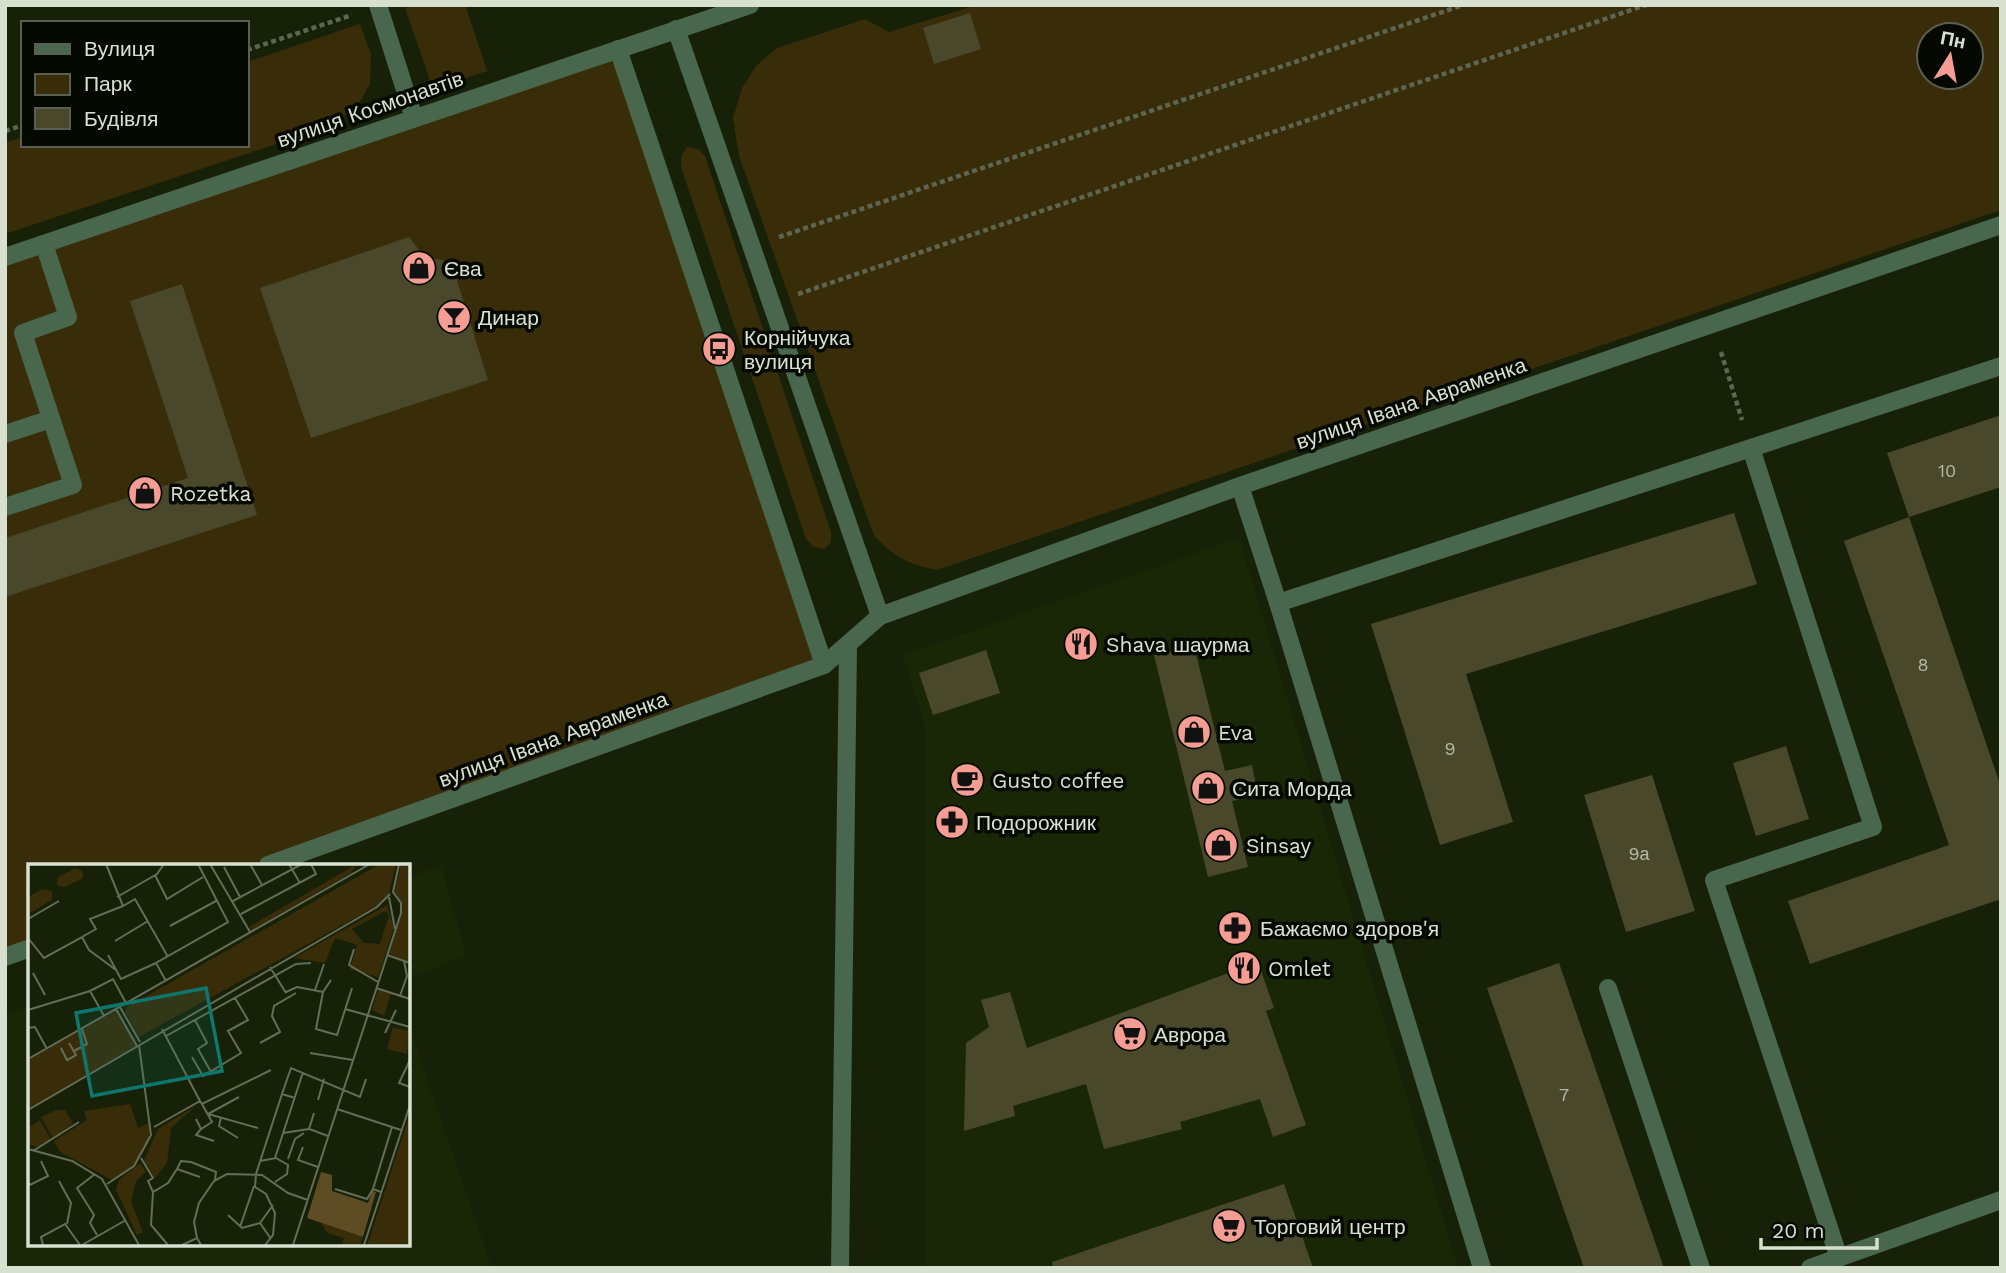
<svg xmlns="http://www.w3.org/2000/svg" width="2006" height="1273" viewBox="0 0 2006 1273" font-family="'Work Sans',sans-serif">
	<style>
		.built { fill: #1a2706 }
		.green { fill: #392c09; fill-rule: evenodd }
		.building { fill: #49482b }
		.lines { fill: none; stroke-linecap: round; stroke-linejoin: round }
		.path { stroke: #5d6650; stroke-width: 4.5; stroke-dasharray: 5 3.5; stroke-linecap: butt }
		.service { stroke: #48674d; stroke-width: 18 }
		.tertiary { stroke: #48674d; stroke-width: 18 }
		.labels { text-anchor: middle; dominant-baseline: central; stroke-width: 7; stroke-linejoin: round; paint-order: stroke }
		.number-label { font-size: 18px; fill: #b4baa7 }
		.street-label { font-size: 21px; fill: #d8e0d0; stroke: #060902 }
		.poi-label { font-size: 21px; fill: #d8e0d0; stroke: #060902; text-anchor: start }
		.inset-road { fill: none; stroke: #646d58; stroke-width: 2 }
		.view { fill: #0f766e; fill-opacity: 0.15; stroke: #0f766e; stroke-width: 3.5 }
		.inset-edge { fill: none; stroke: #d8e0d0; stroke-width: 3.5 }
	</style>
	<rect width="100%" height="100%" fill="#172108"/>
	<g class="built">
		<polygon points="1239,538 1458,1268 925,1268 925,725 903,655"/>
		<polygon points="442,866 466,956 408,978 408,877"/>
		<polygon points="30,1006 30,1243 408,1243 408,1024 492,1268 5,1268 5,1014"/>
	</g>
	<g class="green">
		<polygon points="413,5 465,5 487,71 433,89 405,8"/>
		<path d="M977,5H2001V210L937,570C906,563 897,559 874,536L739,156L733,118L742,88L756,66L777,48L865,19L889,32ZM1929,35H1971V77H1929Z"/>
		<polygon points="360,24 371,54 370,84 357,107 328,127 5,234 5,143 23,137 23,145 247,145 247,62"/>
		<polygon points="618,49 824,665 268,865 30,865 30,948 5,957 5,257"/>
		<polygon points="687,147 698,149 705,156 831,532 831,542 824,549 814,547 806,539 681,167 682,155"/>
	</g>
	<g class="building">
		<polygon points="970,13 981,49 934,64 923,28"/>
		<polygon points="409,237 419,250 434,259 451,261 488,380 311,438 260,288"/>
		<polygon points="182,284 257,515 5,597 5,538 188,478 130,301"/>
		<polygon points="2001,415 2001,487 1909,517 1887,453"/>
		<polygon points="1734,513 1757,584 1466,674 1513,822 1440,845 1371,624"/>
		<polygon points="1909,517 2001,787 2001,899 1810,964 1788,901 1949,845 1844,541"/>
		<polygon points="1194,646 1225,771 1252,765 1258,796 1232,801 1248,867 1208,877 1154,655"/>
		<polygon points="986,650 1000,693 933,715 919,673"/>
		<polygon points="1786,746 1809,819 1756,836 1733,763"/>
		<polygon points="1652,775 1695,911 1626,932 1584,795"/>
		<polygon points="1258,962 1274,1008 1266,1011 1306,1125 1273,1137 1260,1099 1180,1122 1182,1129 1104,1149 1086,1084 1013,1106 1015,1116 964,1131 966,1043 989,1027 981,1000 1010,992 1027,1048"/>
		<polygon points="1559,963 1664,1268 1584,1268 1487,988"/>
		<polygon points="1284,1184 1313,1268 1053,1268 1052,1262"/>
	</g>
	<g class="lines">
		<g class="path">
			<polyline points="247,50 352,15"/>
			<polyline points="5,131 23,125"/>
			<polyline points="779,237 1463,5"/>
			<polyline points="798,294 1646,5"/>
			<polyline points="1721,352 1742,420"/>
		</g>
		<g class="service">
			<polyline points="378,5 414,118"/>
			<polyline points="5,434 51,419"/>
			<polyline points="1751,448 1873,827 1714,880 1839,1258"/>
			<polyline points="1240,486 1278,603 1482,1268"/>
			<polyline points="5,507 73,485 23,333 68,317 44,244"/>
			<polyline points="1278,603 2001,366"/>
			<polyline points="1608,988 1701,1268"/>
			<polyline points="1810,1268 2001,1200"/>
		</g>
		<g class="tertiary">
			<polyline points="676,29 880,616"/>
			<polyline points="618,49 824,665"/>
			<polyline points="5,257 750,5"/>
			<polyline points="268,865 824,665 880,616 1240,486 2001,225"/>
			<polyline points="5,957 30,948"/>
			<polyline points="840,1268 848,646"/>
		</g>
	</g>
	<defs>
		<g id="shop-disc" transform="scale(1.75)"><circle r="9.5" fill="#f59c93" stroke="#060902"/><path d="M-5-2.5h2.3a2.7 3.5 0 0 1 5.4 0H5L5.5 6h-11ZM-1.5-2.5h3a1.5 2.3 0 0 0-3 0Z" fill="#111"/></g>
		<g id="bar-disc" transform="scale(1.75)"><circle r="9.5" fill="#f59c93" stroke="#060902"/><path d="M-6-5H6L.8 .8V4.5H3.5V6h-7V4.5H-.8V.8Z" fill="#111"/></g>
		<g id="bus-disc" transform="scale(1.75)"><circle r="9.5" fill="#f59c93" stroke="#060902"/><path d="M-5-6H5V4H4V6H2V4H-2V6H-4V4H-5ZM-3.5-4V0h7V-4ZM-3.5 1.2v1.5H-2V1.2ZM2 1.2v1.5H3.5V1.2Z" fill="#111"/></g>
		<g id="restaurant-disc" transform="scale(1.75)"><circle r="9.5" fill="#f59c93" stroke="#060902"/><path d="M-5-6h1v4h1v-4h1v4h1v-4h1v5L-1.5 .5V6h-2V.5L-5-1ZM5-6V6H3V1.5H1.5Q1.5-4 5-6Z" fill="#111"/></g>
		<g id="cafe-disc" transform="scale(1.75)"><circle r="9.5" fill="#f59c93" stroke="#060902"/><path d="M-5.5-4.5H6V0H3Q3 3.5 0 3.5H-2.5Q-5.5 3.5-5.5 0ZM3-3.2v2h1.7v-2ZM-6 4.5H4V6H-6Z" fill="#111"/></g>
		<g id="pharmacy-disc" transform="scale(1.75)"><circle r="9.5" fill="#f59c93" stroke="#060902"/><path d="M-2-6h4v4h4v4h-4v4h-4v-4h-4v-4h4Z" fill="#111"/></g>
		<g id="supermarket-disc" transform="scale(1.75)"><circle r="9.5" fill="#f59c93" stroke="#060902"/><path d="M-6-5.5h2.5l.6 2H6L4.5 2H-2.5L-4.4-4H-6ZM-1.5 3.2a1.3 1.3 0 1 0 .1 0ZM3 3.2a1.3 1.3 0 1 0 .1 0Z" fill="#111"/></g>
	</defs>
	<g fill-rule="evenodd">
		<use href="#shop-disc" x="419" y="268"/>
		<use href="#bar-disc" x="454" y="317"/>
		<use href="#bus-disc" x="719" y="349"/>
		<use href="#shop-disc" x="145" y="493"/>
		<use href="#restaurant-disc" x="1081" y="644"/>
		<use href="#shop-disc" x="1194" y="732"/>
		<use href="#cafe-disc" x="967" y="780"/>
		<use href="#shop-disc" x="1208" y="788"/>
		<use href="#pharmacy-disc" x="952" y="822"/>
		<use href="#shop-disc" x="1221" y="845"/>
		<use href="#pharmacy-disc" x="1235" y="928"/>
		<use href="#restaurant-disc" x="1244" y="968"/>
		<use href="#supermarket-disc" x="1130" y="1034"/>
		<use href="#supermarket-disc" x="1229" y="1226"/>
	</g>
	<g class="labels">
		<g class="number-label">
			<text x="1947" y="470">10</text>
			<text x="1923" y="664">8</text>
			<text x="1450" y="748">9</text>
			<text x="1639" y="853">9а</text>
			<text x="1564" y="1094">7</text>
		</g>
		<g class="street-label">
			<text transform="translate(370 109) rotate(-19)">вулиця Космонавтів</text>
			<text transform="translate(1411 403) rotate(-19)">вулиця Івана Авраменка</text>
			<text transform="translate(553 739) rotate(-20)">вулиця Івана Авраменка</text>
		</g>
		<g class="poi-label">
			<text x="444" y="268">Єва</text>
			<text x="478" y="317">Динар</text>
			<text x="744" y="337">Корнійчука<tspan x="744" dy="24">вулиця</tspan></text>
			<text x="170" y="493">Rozetka</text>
			<text x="1106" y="644">Shava шаурма</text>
			<text x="1218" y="732">Eva</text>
			<text x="992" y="780">Gusto coffee</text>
			<text x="1232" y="788">Сита Морда</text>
			<text x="976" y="822">Подорожник</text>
			<text x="1246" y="845">Sinsay</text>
			<text x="1260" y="928">Бажаємо здоров'я</text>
			<text x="1268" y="968">Omlet</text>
			<text x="1154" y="1034">Аврора</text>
			<text x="1254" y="1226">Торговий центр</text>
		</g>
	</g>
	<g transform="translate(28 864)">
		<rect width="382" height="382" fill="#172108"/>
		<path d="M329,0L323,9L224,66L221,63ZM352,0H368L361,30L349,42L111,173L97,148L99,143ZM373,0H381V98L361,90L375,45L366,29ZM47,4L54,7L55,14L37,23L29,21L30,13ZM14,25L24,27V36L0,50V33ZM359,41L366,64L350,113L322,105L329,81L307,74L297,99L266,94ZM357,47L361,51L352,80L336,79L324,65ZM350,126L363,130L356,152L344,146ZM88,145L109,182L0,246V195ZM365,163L381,167L379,190L359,185ZM102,240L110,264L123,258L120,280L106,301L84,316L32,288L26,277L59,256L56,247ZM169,241L143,264L139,299L127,314L116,296L130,265ZM28,246H37L45,259L25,275L13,253ZM381,252V381H339L342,373ZM12,256L23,276L10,283L0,280V257L3,262ZM112,299L118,308L108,317L103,338L115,368L109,371L88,326L91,316ZM293,359L335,373L332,381H307H314L316,374L299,369Z" fill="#392c09" fill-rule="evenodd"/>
		<path d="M293,308L304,311V327L340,339L344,327L348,328L335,373L279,354Z" fill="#5e4d24"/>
		<path class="inset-road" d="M78,0L95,42L107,35L140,93M182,0L222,68M222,0L234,21M261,0L272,19M196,3L212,33M127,11L139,35L175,13M89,33L129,10L136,0M361,33L367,65M205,37L274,0M213,50L288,10L283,0M0,55L31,37M142,62L188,37M54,73L68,65L62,55L95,42M0,74L16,94L54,73L61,86L88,106M87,77L120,57M326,85L321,101L350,118M80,91L93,115L128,99M359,91L382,99M242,103L258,129M5,109L17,131M303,116L295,128L288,165L309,171L324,124M138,117L128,99L200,58L170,0M348,124L382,135M287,126L296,100M258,128L269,123L295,128M372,132L379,112L376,97M92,143L112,178M88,145L109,182M317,145L382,163M0,146L62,127M76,152L62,127L85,115L98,139M167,156L179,179L170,185L183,208M0,164L7,163L19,185M134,165L172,237M357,169L368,146M138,172L268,100L283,99M232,179L252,168L244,152L246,142L268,129M33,184L39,196L48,191L41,179M46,187L59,180L54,165M282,189L325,196M164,193L175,212L213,189L200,167L220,156L207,134M0,195L342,0M382,196L371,219L382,223M254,230L263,204L332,233L338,215M211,233L180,250L230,264M290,236L296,215M309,245L373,266M0,246L349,43L362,30M286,249L281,265L300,272M193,253L191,262L210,274M168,255L173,265L184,258L174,240M126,263L172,237L174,240L243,206M173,265L168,271L186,277M255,269L281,265M275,283L270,296L290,303M0,285L44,297L74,315L111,381M5,287L51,258M113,294L125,314L120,317L125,328L140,319L149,305L172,313M247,294L275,208M260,295L267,275L276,269M232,297L248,294L260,301L259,310L247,318M149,305L153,297L163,298L188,308L187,316M67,310L49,324L66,351L62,359L69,371M0,317L2,321L20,312L13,297M31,317L43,339L39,360M79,320L106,302L123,271L111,181M307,325L339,335L345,325L353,328M345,325L364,263M125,328L123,361L140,381M200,351L214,364L232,359L243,375M232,359L245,341M212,363L226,322M169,374L166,358L171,339L186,317L199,310L234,311L260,329L280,336M15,381L13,373L37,360L52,381M54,381L98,356M154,381L169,374L173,381M237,381L245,371L247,349L238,330L227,323L228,310L254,230L267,234M265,381L373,49V39L365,28L371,0M336,381L382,241"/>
		<path class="view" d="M178,124L194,207L64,232L48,149Z"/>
		<rect width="382" height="382" class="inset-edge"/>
	</g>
	<rect width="2006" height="1273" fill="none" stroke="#d8e0d0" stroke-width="14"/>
	<rect x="21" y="21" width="228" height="126" fill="#060902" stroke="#5a5f54" stroke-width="2"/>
	<rect x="35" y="44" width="35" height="10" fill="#48674d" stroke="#5a5f54" stroke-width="2"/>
	<text x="84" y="56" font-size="21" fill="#d8e0d0">Вулиця</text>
	<rect x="35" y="74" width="35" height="21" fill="#392c09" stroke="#5a5f54" stroke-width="2"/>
	<text x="84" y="91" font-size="21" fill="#d8e0d0">Парк</text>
	<rect x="35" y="108" width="35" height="21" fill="#49482b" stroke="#5a5f54" stroke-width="2"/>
	<text x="84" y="126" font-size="21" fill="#d8e0d0">Будівля</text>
	<g transform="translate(1950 56) rotate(11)"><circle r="33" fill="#060902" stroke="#5a5f54" stroke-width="2"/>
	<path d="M0-5L12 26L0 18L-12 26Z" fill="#f59c93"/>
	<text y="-10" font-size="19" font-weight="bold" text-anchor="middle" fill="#d8e0d0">Пн</text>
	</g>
	<path d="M1761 1238v10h116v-10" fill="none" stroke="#d8e0d0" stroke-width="3.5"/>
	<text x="1772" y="1238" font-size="21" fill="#d8e0d0" stroke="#060902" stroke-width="5" paint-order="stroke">20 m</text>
</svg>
